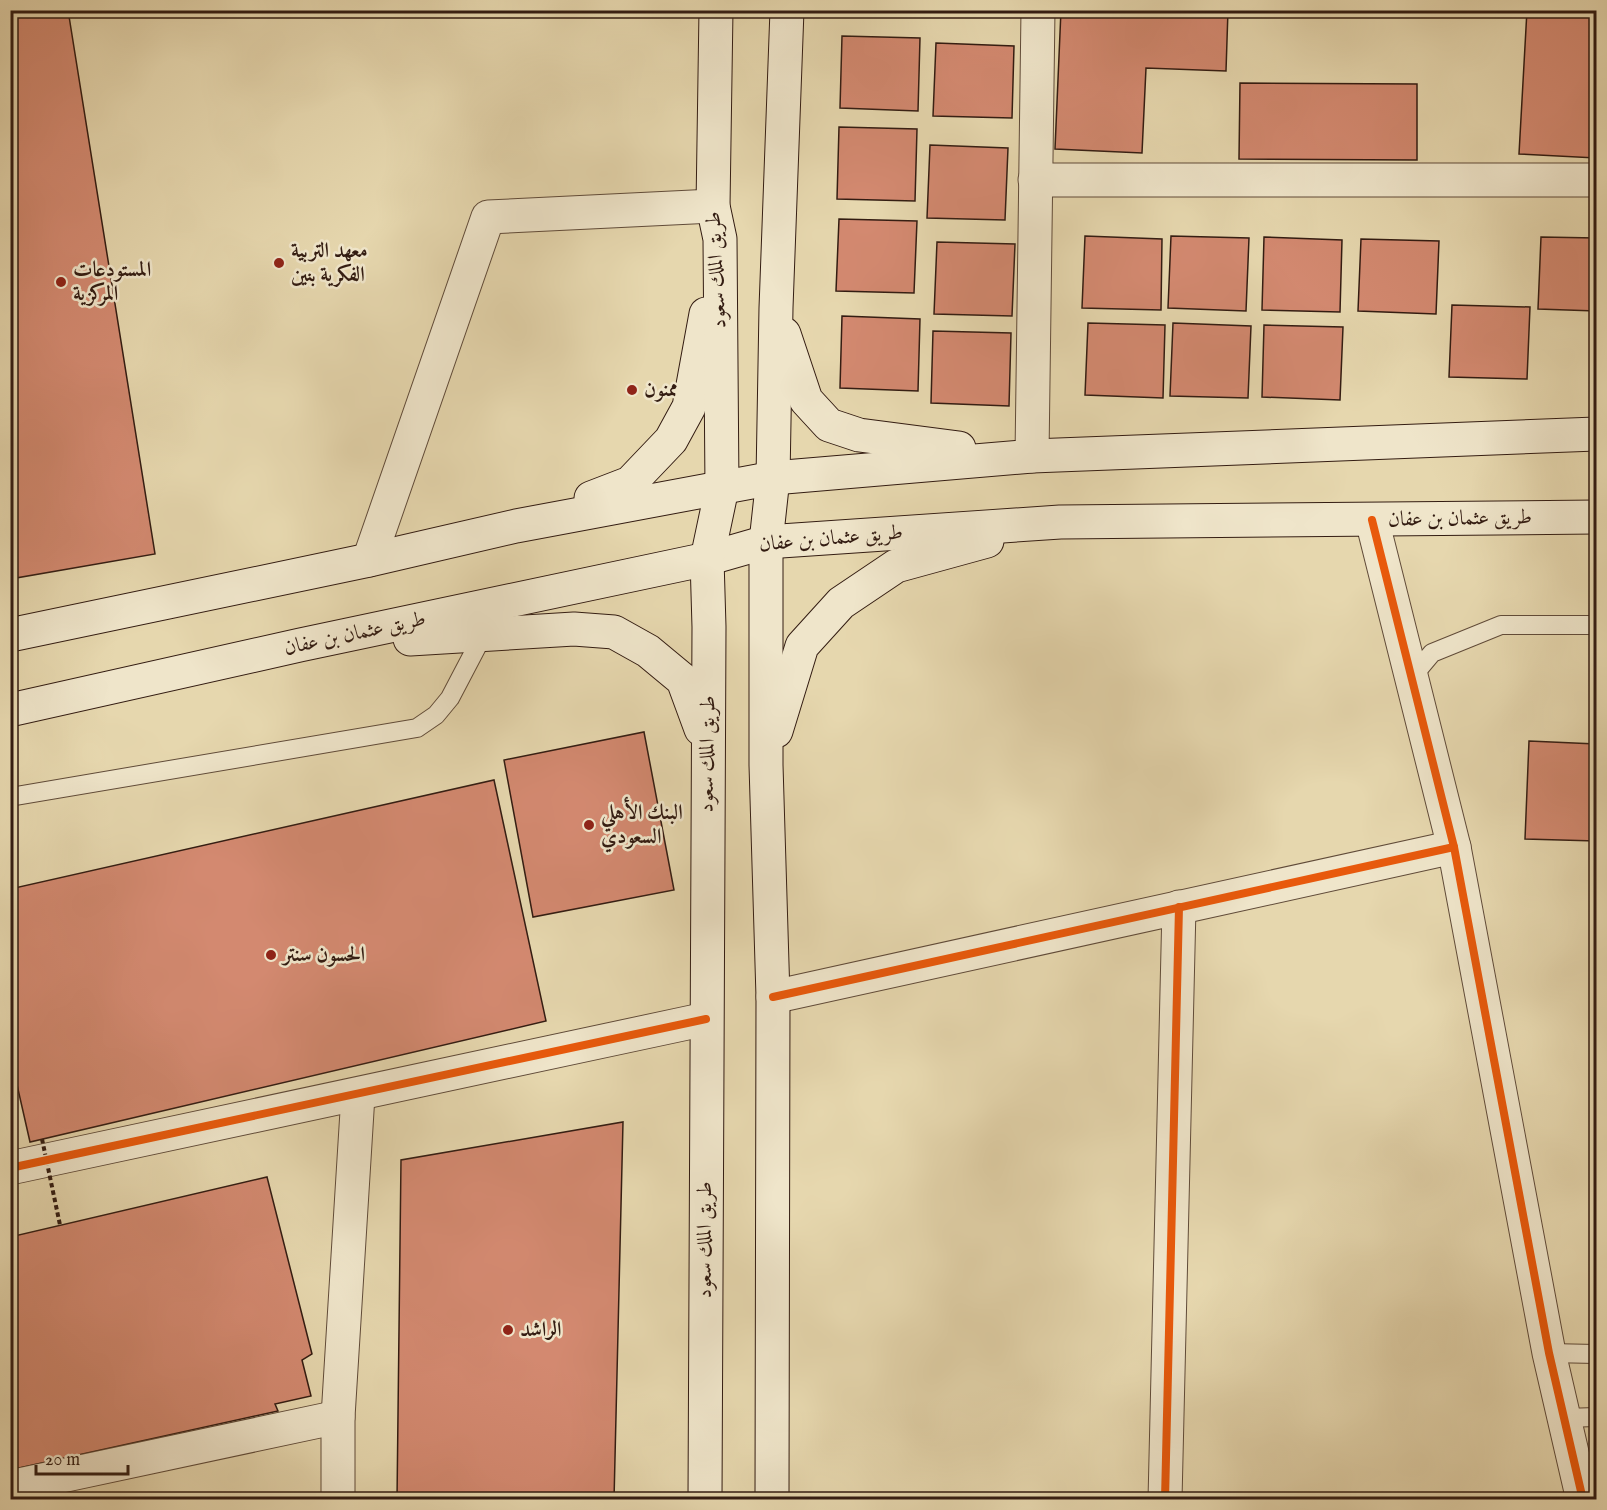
<svg xmlns="http://www.w3.org/2000/svg" width="1607" height="1510" viewBox="0 0 1607 1510" font-family="'IM FELL English',Amiri,serif">
	<style>
		.building { fill: #d38970; stroke: #331c12; stroke-width: 1.5 }
		.lines { fill: none; stroke-linecap: round; stroke-linejoin: round }
		.service-casing { stroke: #604b39; stroke-width: 20 }
		.minor-casing { stroke: #604b39; stroke-width: 35 }
		.secondary-casing { stroke: #331c12; stroke-width: 35 }
		.service { stroke: #efe5ca; stroke-width: 18 }
		.minor { stroke: #efe5ca; stroke-width: 33 }
		.secondary { stroke: #efe5ca; stroke-width: 33 }
		.path-bridge { stroke: #331c12; stroke-width: 4; stroke-dasharray: 4.5 3; stroke-linecap: butt }
		.cycleway-casing { stroke: #efe5ca; stroke-width: 11 }
		.cycleway { stroke: #e8590c; stroke-width: 8 }
		.poi-dot { fill: #8f2418; stroke: #efe5ca; stroke-width: 2 }
		.labels { text-anchor: middle; dominant-baseline: central; stroke-width: 5; stroke-linejoin: round; paint-order: stroke }
		.poi-label { font-size: 21px; font-weight: bold; fill: #331c12; stroke: #efe5ca; text-anchor: start }
		.street-label { font-size: 21px; fill: #331c12; stroke: #efe5ca }
	</style>
	<rect width="100%" height="100%" fill="#e6d7ae"/>
	<filter id="stains"><feTurbulence type="fractalNoise" baseFrequency=".00333" numOctaves="4"/><feColorMatrix values="0 0 0 0 .2 0 0 0 0 .09 0 0 0 0 .02 0 0 0 .5 -.17"/></filter>
	<radialGradient id="worn" r=".72"><stop offset=".6" stop-color="#630" stop-opacity="0"/><stop offset="1" stop-color="#630" stop-opacity=".3"/></radialGradient>
	<g class="building">
		<polygon points="10,10 68,10 155,554 10,579"/>
		<polygon points="1061,10 1228,10 1226,71 1146,68 1142,153 1055,149"/>
		<polygon points="1527,10 1596,10 1596,158 1519,154"/>
		<polygon points="842,36 920,38 918,111 840,108"/>
		<polygon points="936,43 1014,46 1012,118 933,116"/>
		<polygon points="1240,83 1417,84 1417,160 1239,159"/>
		<polygon points="839,127 917,129 915,201 837,199"/>
		<polygon points="930,145 1008,148 1005,220 927,218"/>
		<polygon points="839,219 917,221 914,293 836,291"/>
		<polygon points="1085,236 1162,239 1161,310 1082,308"/>
		<polygon points="1171,236 1249,238 1246,311 1168,308"/>
		<polygon points="1264,237 1342,240 1340,312 1262,310"/>
		<polygon points="1541,237 1596,238 1596,311 1538,309"/>
		<polygon points="1361,239 1439,241 1436,314 1358,311"/>
		<polygon points="937,242 1015,244 1012,316 934,314"/>
		<polygon points="1452,305 1530,307 1527,379 1449,377"/>
		<polygon points="842,316 920,319 918,391 840,388"/>
		<polygon points="1088,323 1165,325 1163,398 1085,395"/>
		<polygon points="1173,323 1251,326 1248,398 1170,396"/>
		<polygon points="1264,325 1343,327 1340,400 1262,397"/>
		<polygon points="933,331 1011,333 1009,406 931,403"/>
		<polygon points="644,732 674,890 533,917 504,760"/>
		<polygon points="1529,741 1596,744 1596,841 1525,839"/>
		<polygon points="494,780 546,1021 30,1142 10,1054 10,889"/>
		<polygon points="623,1122 614,1500 397,1500 401,1160"/>
		<polygon points="267,1177 312,1354 302,1360 311,1396 275,1404 278,1411 10,1470 10,1237"/>
	</g>
	<g class="lines">
		<g class="service-casing">
			<g id="service">
				<polyline points="1411,678 1432,653 1501,625 1596,625"/>
				<polyline points="10,797 417,728 436,715 450,698 483,635"/>
				<polyline points="1549,1353 1596,1354"/>
				<polyline points="1565,1418 1596,1417"/>
			</g>
		</g>
		<g class="minor-casing">
			<g id="minor">
				<polyline points="1035,180 1596,180"/>
				<polyline points="1032,456 1038,10"/>
				<polyline points="1372,520 1454,847 1549,1353 1583,1500"/>
				<polyline points="369,560 488,217 713,206"/>
				<polyline points="773,997 1454,847"/>
				<polyline points="10,1168 706,1019"/>
				<polyline points="10,1487 338,1417"/>
				<polyline points="338,1500 338,1417 358,1095"/>
				<polyline points="1165,1500 1179,907"/>
			</g>
		</g>
		<g class="secondary-casing">
			<g id="secondary">
				<polyline points="784,334 806,400 829,425 859,435 959,448"/>
				<polyline points="591,498 630,483 671,440 689,407 706,314"/>
				<polyline points="10,635 369,560 516,526 773,478 1032,456 1596,434"/>
				<polyline points="410,639 574,629 614,632 648,651 683,680 701,729"/>
				<polyline points="10,710 300,645 707,559 766,542 1060,522 1596,517"/>
				<polyline points="776,731 802,646 841,603 896,566 987,541"/>
				<polyline points="705,1500 709,627 707,559 722,488 720,239 713,206 716,10"/>
				<polyline points="772,1500 773,997 766,765 766,542 773,478 776,308 787,10"/>
			</g>
		</g>
		<use href="#service" class="service"/>
		<use href="#minor" class="minor"/>
		<use href="#secondary" class="secondary"/>
		<polyline class="path-bridge" points="42,1139 60,1225"/>
		<g class="cycleway-casing">
			<g id="cycleway">
				<polyline points="1372,520 1454,847 1549,1353 1583,1500"/>
				<polyline points="773,997 1454,847"/>
				<polyline points="10,1168 706,1019"/>
				<polyline points="1165,1500 1179,907"/>
			</g>
		</g>
		<use href="#cycleway" class="cycleway"/>
	</g>
	<g class="poi-dot">
		<circle cx="279" cy="263" r="6"/>
		<circle cx="61" cy="282" r="6"/>
		<circle cx="632" cy="390" r="6"/>
		<circle cx="589" cy="825" r="6"/>
		<circle cx="271" cy="955" r="6"/>
		<circle cx="508" cy="1330" r="6"/>
	</g>
	<g class="labels">
		<g class="poi-label">
			<text x="291" y="251">معهد التربية<tspan x="291" dy="24">الفكرية بنين</tspan></text>
			<text x="73" y="270">المستودعات<tspan x="73" dy="24">المركزية</tspan></text>
			<text x="644" y="390">ممنون</text>
			<text x="601" y="813">البنك الأهلي<tspan x="601" dy="24">السعودي</tspan></text>
			<text x="283" y="955">الحسون سنتر</text>
			<text x="520" y="1330">الراشد</text>
		</g>
		<g class="street-label">
			<text transform="translate(717 270) rotate(-93)">طريق الملك سعود</text>
			<text transform="translate(1460 519) rotate(-1)">طريق عثمان بن عفان</text>
			<text transform="translate(831 539) rotate(-5)">طريق عثمان بن عفان</text>
			<text transform="translate(355 634) rotate(-12)">طريق عثمان بن عفان</text>
			<text transform="translate(708 754) rotate(-89)">طريق الملك سعود</text>
			<text transform="translate(705 1240) rotate(-90)">طريق الملك سعود</text>
		</g>
	</g>
	<rect width="1607" height="1510" fill="none" stroke="#e6d7ae" stroke-width="36"/>
	<rect x="12" y="12" width="1583" height="1486" fill="none" stroke="#331c12" stroke-width="3"/>
	<rect x="18" y="18" width="1571" height="1474" fill="none" stroke="#331c12" stroke-width="1.5"/>
	<path d="M36 1465v9h92v-9" fill="none" stroke="#331c12" stroke-width="3"/>
	<text x="45" y="1465" font-size="18" fill="#331c12" stroke="#efe5ca" stroke-width="4.5" paint-order="stroke">20 m</text>
	<rect width="100%" height="100%" filter="url(#stains)"/>
	<rect width="100%" height="100%" fill="url(#worn)"/>
</svg>
